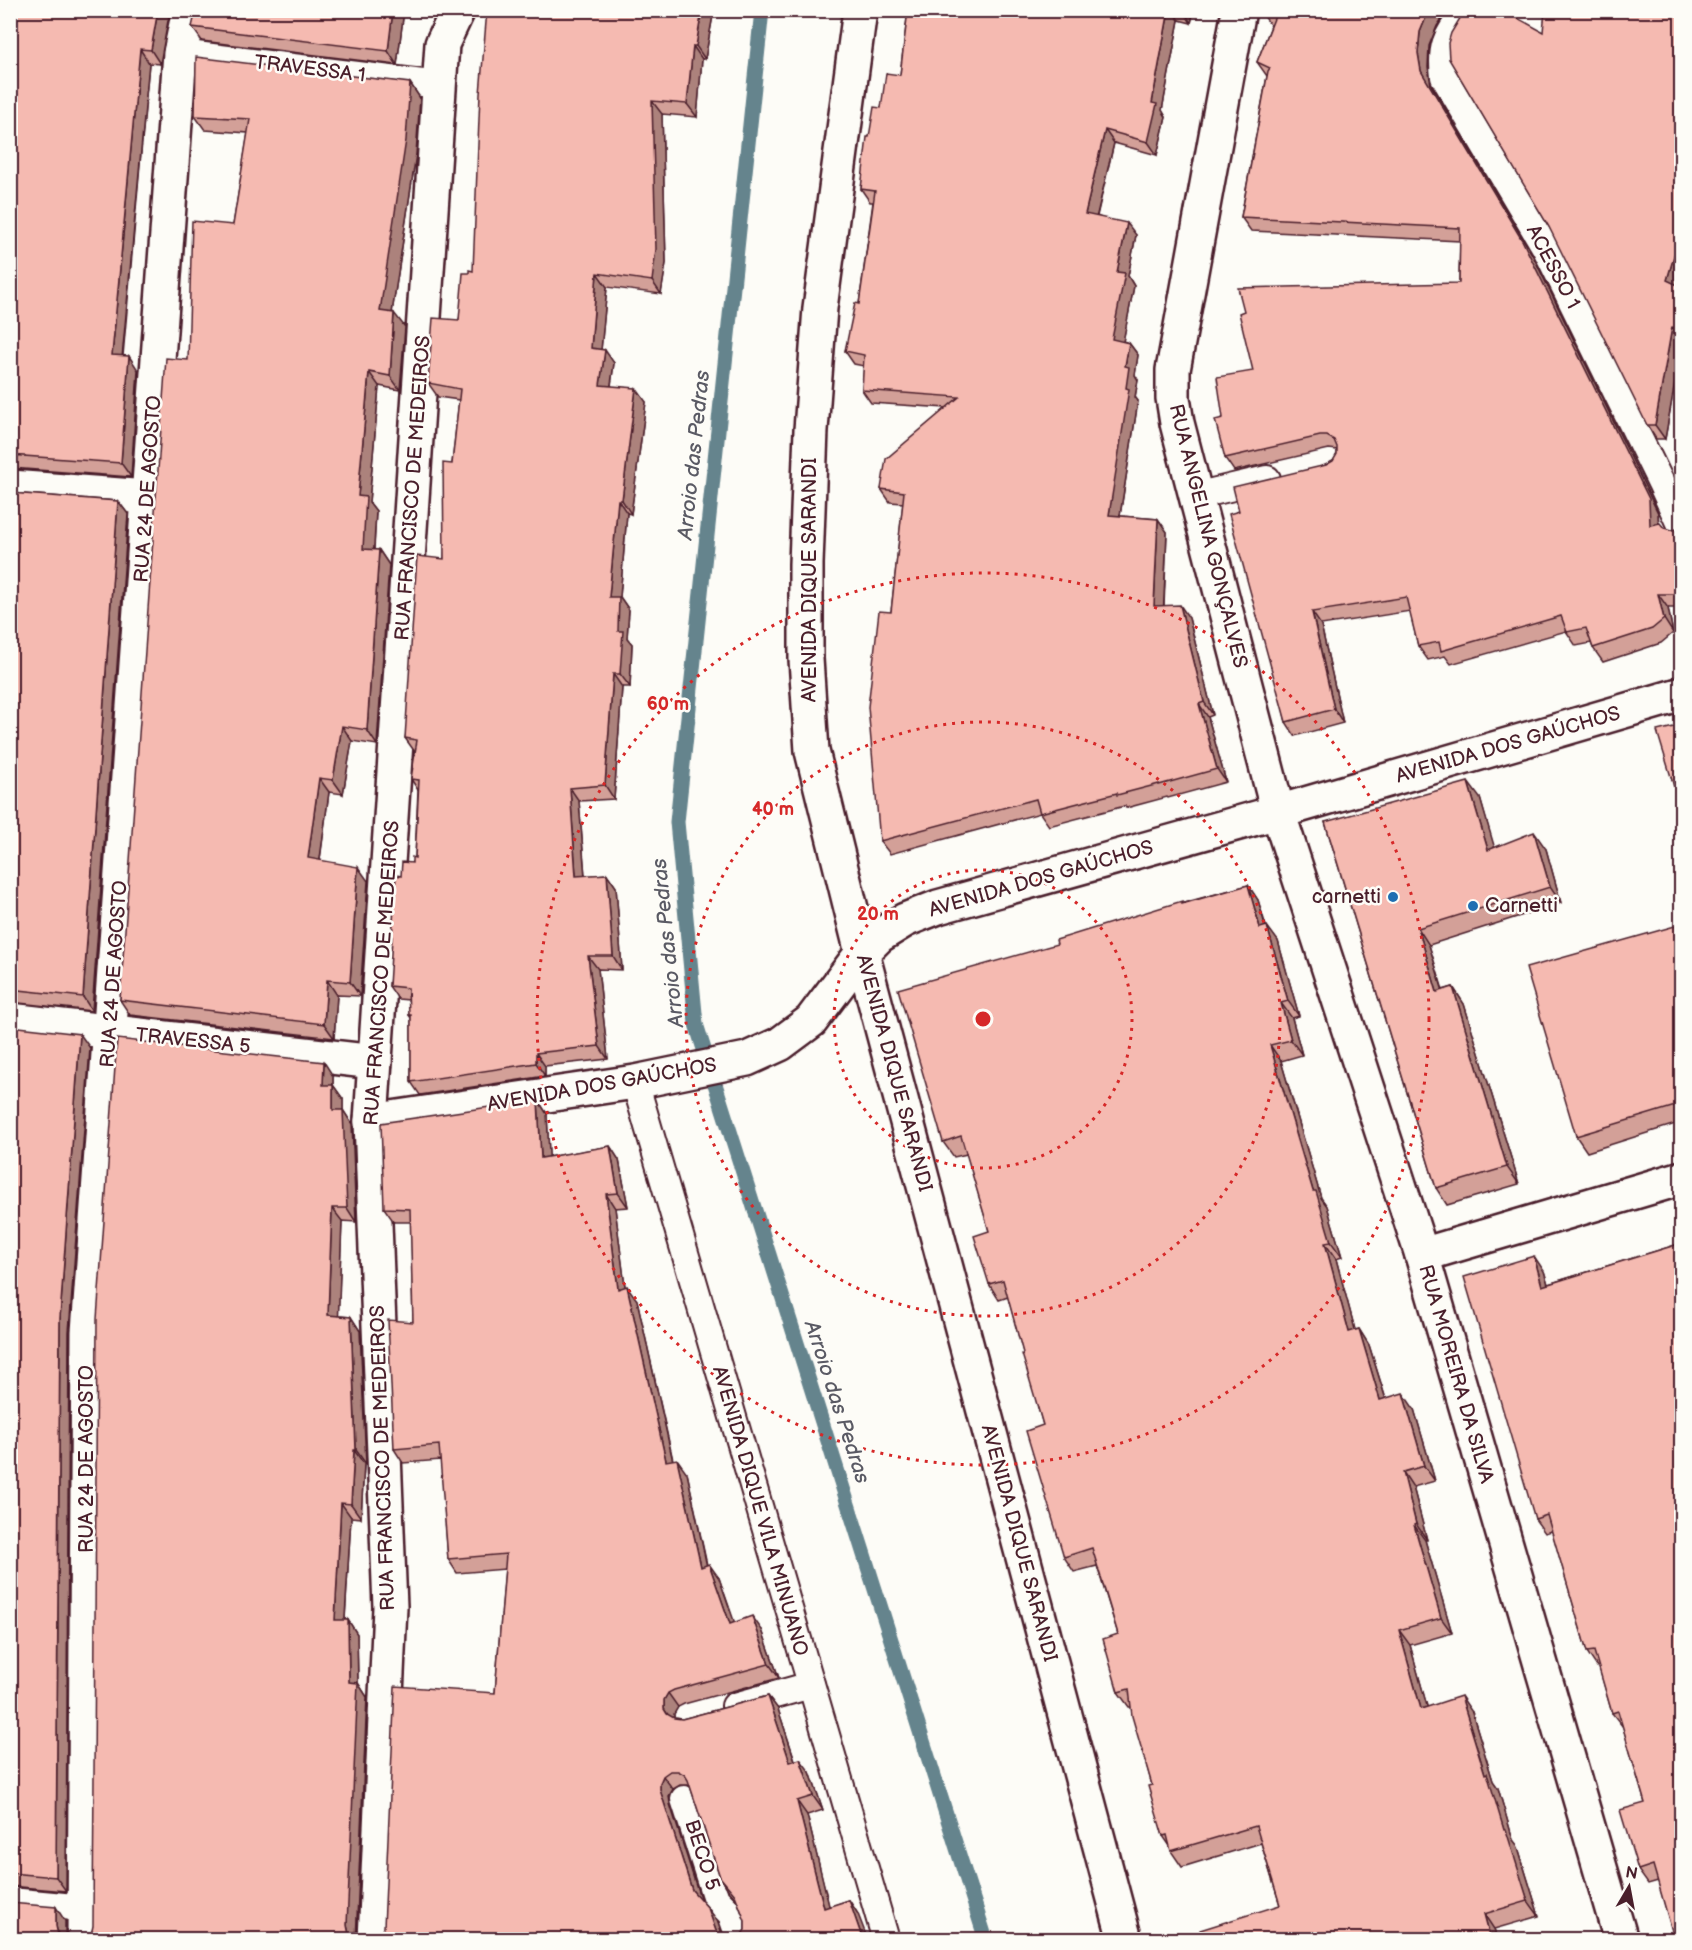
<svg xmlns="http://www.w3.org/2000/svg" width="1692" height="1950" viewBox="0 0 1692 1950" font-family="'Balsamiq Sans',sans-serif">
	<style>
		.lines { fill: none; stroke-linecap: round; stroke-linejoin: round }
		.stream { stroke: #65848d; stroke-width: 15 }
		.lane-casing { stroke: #4a1f2b; stroke-width: 30 }
		.street-casing { stroke: #4a1f2b; stroke-width: 38 }
		.secondary-casing { stroke: #4a1f2b; stroke-width: 38 }
		.lane { stroke: #fdfcf7; stroke-width: 26 }
		.street { stroke: #fdfcf7; stroke-width: 33 }
		.secondary { stroke: #fdfcf7; stroke-width: 33 }
		.wall { fill: #d3a098; stroke: #4a1f2b; stroke-width: 1.5 }
		.shaded-wall { fill: #ac827c; stroke: #4a1f2b; stroke-width: 1.5 }
		.building { fill: #f5bab1; stroke: #4a1f2b; stroke-width: 1.5 }
		.ring { fill: none; stroke: #d62828; stroke-width: 3; stroke-dasharray: 3 6 }
		.poi-dot { fill: #1f6fb2; stroke: #fdfcf7; stroke-width: 2 }
		.labels { text-anchor: middle; dominant-baseline: central; stroke-width: 5; stroke-linejoin: round; paint-order: stroke }
		.street-label { font-size: 20px; fill: #4a1f2b; stroke: #fdfcf7 }
		.poi-label { font-size: 20px; fill: #4a1f2b; stroke: #fdfcf7; text-anchor: end }
		.water-label { font-size: 21px; font-style: italic; fill: #5a5a64; stroke: #fdfcf7 }
		.centre { fill: #d62828; stroke: #fdfcf7; stroke-width: 3 }
		.ring-label { font-size: 18px; text-anchor: middle; font-weight: bold; fill: #d62828; stroke: #fdfcf7; stroke-width: 5; stroke-linejoin: round; paint-order: stroke }
	</style>
	<rect width="100%" height="100%" fill="#fdfcf7"/>
	<filter id="ink" filterUnits="userSpaceOnUse"><feTurbulence type="fractalNoise" baseFrequency=".0167" numOctaves="2"/><feDisplacementMap in="SourceGraphic" scale="12" xChannelSelector="R" yChannelSelector="G"/><feConvolveMatrix kernelMatrix="1 2 1 2 8 2 1 2 1" color-interpolation-filters="sRGB"/></filter>
	<g filter="url(#ink)">
		<g class="lines">
			<polyline class="stream" points="762,10 677,822 696,1024 986,1940"/>
			<g class="lane-casing">
				<g id="lane">
					<path d="M1466,10C1447,37 1440,43 1444,77L1545,247L1662,485L1682,529"/>
					<polyline points="180,53 439,85"/>
					<polyline points="1195,496 1267,479"/>
					<polyline points="635,1082 886,1940"/>
					<polyline points="735,1706 811,1685"/>
					<polyline points="684,1799 716,1899 731,1914 740,1940"/>
					<polyline points="10,1901 85,1908"/>
				</g>
			</g>
			<g class="street-casing">
				<g id="street">
					<polyline points="860,10 820,308 811,430 806,564 806,659 812,751 862,953 1125,1940"/>
					<polyline points="10,487 148,497"/>
					<polyline points="10,1020 375,1062"/>
					<polyline points="371,1121 635,1082 747,1059 780,1044 811,1021 862,953 879,936 905,920 938,907 1278,812 1177,423 1173,398 1173,370 1239,10"/>
					<polyline points="1422,1255 1682,1178"/>
					<polyline points="84,1940 88,1332 180,53 189,10"/>
					<polyline points="375,1940 390,1607 371,1121 442,44 458,10"/>
				</g>
			</g>
			<g class="secondary-casing">
				<polyline id="secondary" points="1621,1940 1422,1255 1278,812 1682,694"/>
			</g>
			<use href="#lane" class="lane"/>
			<use href="#street" class="street"/>
			<use href="#secondary" class="secondary"/>
		</g>
		<g class="wall">
			<polygon points="10,10 170,10 160,64 149,63 123,356 138,370 131,477 11,468"/>
			<polygon points="404,10 397,65 202,41 192,27"/>
			<polygon points="714,10 705,59 702,59 697,117 662,114 666,263 661,294 607,287 601,350 614,363 611,386 646,402 631,514 627,513 620,597 629,610 627,638 632,644 630,687 622,687 614,799 579,801 585,876 607,874 616,887 622,970 598,969 608,1059 545,1066 545,1076 420,1095 411,1082 411,1018 409,1015 409,1000 398,999 389,986 401,876 415,858 418,790 411,779 415,752 405,738 444,559 452,464 459,400 438,397 428,383 459,320 469,273 473,271"/>
			<polygon points="908,10 1194,10 1191,23 1179,20 1162,110 1166,117 1157,155 1114,143 1097,216 1136,235 1128,276 1134,286 1123,341 1129,343 1138,355 1135,375 1138,380 1135,397 1138,401 1120,516 1158,519 1167,532 1164,606 1189,618 1213,715 1208,717 1226,782 1168,798 1167,797 1126,808 1125,806 1049,826 1040,813 890,854 880,841 891,612 903,503 890,502 881,489 946,408 871,403 862,390 864,366 854,364 845,351 859,304 873,202 870,202 861,189 869,137 881,108 900,75"/>
			<polygon points="1262,13 1437,26 1429,46 1428,67 1431,85 1532,254 1658,513 1659,523 1664,528 1672,530 1679,529 1682,527 1682,608 1668,608 1673,633 1661,643 1603,662 1593,648 1591,643 1576,646 1566,631 1451,664 1445,656 1428,660 1418,646 1410,611 1321,625 1343,723 1295,736 1286,722 1239,511 1333,461 1337,454 1337,450 1329,449 1234,471 1225,458 1223,418 1253,371 1459,283 1460,241 1251,231 1241,217 1267,76 1257,62 1271,26"/>
			<polygon points="1543,32 1679,286 1682,287 1682,343 1665,439 1656,439 1647,425"/>
			<polygon points="410,83 420,98 416,154 392,313 405,327 400,390 379,386 369,502 376,511 374,550 379,550 389,565 377,745 352,741 343,794 329,792 320,860 368,881 360,996 337,995 334,1038 130,1015 120,1000 188,360 233,225 248,133 205,130 195,116"/>
			<polygon points="10,493 118,501 128,514 92,1011 10,1002"/>
			<polygon points="1480,798 1494,848 1546,849 1561,903 1429,945 1443,990 1453,987 1464,1004 1519,1184 1447,1205 1436,1188 1325,822"/>
			<polygon points="1248,885 1258,900 1266,926 1278,941 1299,1016 1292,1018 1302,1055 1281,1061 1321,1198 1327,1206 1342,1257 1336,1259 1355,1330 1359,1329 1369,1345 1386,1399 1414,1409 1435,1481 1413,1487 1427,1540 1425,1540 1452,1633 1410,1645 1427,1707 1472,1712 1493,1781 1498,1788 1513,1840 1517,1845 1539,1916 1494,1929 1498,1940 1203,1940 1280,1905 1261,1843 1182,1867 1171,1851 1170,1846 1163,1836 1152,1785 1131,1707 1129,1707 1118,1692 1118,1634 1097,1566 1074,1572 1064,1557 1043,1425 1008,1297 999,1300 989,1284 989,1231 967,1154 954,1157 943,1142 1057,944 1183,903"/>
			<polygon points="1682,924 1682,1122 1587,1152 1576,1136"/>
			<polygon points="10,1026 90,1048 69,1332 66,1891 10,1886"/>
			<polygon points="333,1076 333,1085 343,1099 343,1110 352,1124 356,1222 342,1221 338,1316 351,1317 360,1331 366,1464 364,1464 361,1518 351,1517 345,1620 348,1620 357,1634 358,1683 367,1697 356,1940 86,1940 91,1935"/>
			<polygon points="538,1100 547,1114 549,1157 610,1146 619,1160 628,1207 615,1208 625,1287 637,1300 673,1460 687,1473 707,1565 719,1578 734,1623 762,1630 779,1678 684,1704 678,1707 674,1714 674,1718 682,1719 768,1696 778,1709 795,1760 810,1772 823,1810 807,1815 829,1907 849,1900 858,1914 741,1936 745,1930 745,1921 737,1900 729,1891 720,1877 690,1786 688,1785 680,1785 673,1789 669,1796 670,1804 700,1899 708,1908 718,1922 381,1936 495,1693 505,1569 457,1573 448,1559 441,1460 403,1463 394,1449 413,1322 411,1222 394,1222 384,1208"/>
			<polygon points="1682,1243 1682,1940 1675,1940 1658,1881 1648,1884 1638,1870 1645,1803 1623,1727 1612,1713 1599,1667 1597,1667 1587,1652 1552,1531 1545,1533 1535,1519 1544,1271 1548,1284"/>
		</g>
		<g class="shaded-wall">
			<polygon points="158,10 170,10 160,64 151,50"/>
			<polygon points="393,10 404,10 397,65 388,51"/>
			<polygon points="702,10 714,10 705,59 696,46"/>
			<polygon points="1169,10 1172,10 1179,20 1162,110 1166,117 1157,155 1148,142 1152,103"/>
			<polygon points="1183,10 1194,10 1191,23"/>
			<polygon points="1429,10 1448,10 1437,26 1429,46 1428,67 1431,85 1532,254 1658,513 1659,538 1650,525 1421,71 1418,53 1420,32"/>
			<polygon points="693,46 702,59 697,117 687,104"/>
			<polygon points="140,49 149,63 121,369 112,355"/>
			<polygon points="410,83 420,98 416,154 390,326 380,311"/>
			<polygon points="652,101 662,114 666,263 661,294 652,281"/>
			<polygon points="1105,130 1114,143 1094,227 1085,214"/>
			<polygon points="1127,223 1136,235 1128,276 1134,286 1121,352 1112,339 1117,272"/>
			<polygon points="1682,228 1682,277 1677,294 1667,280"/>
			<polygon points="597,273 607,287 600,361 591,348"/>
			<polygon points="394,313 405,327 400,390 390,376"/>
			<polygon points="1682,316 1682,332 1679,328"/>
			<polygon points="1672,327 1682,340 1682,343 1665,439 1655,425"/>
			<polygon points="1129,343 1138,355 1135,375 1138,380 1135,397 1138,401 1118,528 1109,515 1126,388 1125,366"/>
			<polygon points="605,350 614,363 609,398 600,385"/>
			<polygon points="129,356 138,370 131,477 121,463"/>
			<polygon points="369,372 379,386 369,502 376,511 373,563 363,549 358,496"/>
			<polygon points="636,388 646,402 631,514 622,500"/>
			<polygon points="618,500 627,513 620,597 629,610 627,638 632,644 630,687 620,674 609,597"/>
			<polygon points="118,501 128,514 92,1011 83,997"/>
			<polygon points="1158,519 1167,532 1163,619 1154,606"/>
			<polygon points="379,550 389,565 377,745 367,730"/>
			<polygon points="1658,594 1668,608 1673,633 1664,619"/>
			<polygon points="1180,605 1189,618 1213,715 1204,702"/>
			<polygon points="1312,612 1321,625 1343,723 1334,709"/>
			<polygon points="613,674 622,687 614,799 605,785"/>
			<polygon points="1199,704 1208,717 1226,782 1217,769"/>
			<polygon points="342,726 352,741 343,794 333,780"/>
			<polygon points="319,778 329,792 318,873 308,858"/>
			<polygon points="1468,782 1480,798 1500,866 1488,850"/>
			<polygon points="570,788 579,801 586,890 576,876"/>
			<polygon points="1534,832 1546,849 1561,903 1550,887"/>
			<polygon points="358,867 368,881 360,996 350,982"/>
			<polygon points="607,874 616,887 622,970 613,956"/>
			<polygon points="1248,885 1258,900 1270,943 1260,928"/>
			<polygon points="1267,926 1278,941 1299,1016 1288,1001"/>
			<polygon points="1418,928 1429,945 1448,1008 1437,992"/>
			<polygon points="588,956 598,969 608,1059 599,1046"/>
			<polygon points="327,980 337,995 334,1038 324,1024"/>
			<polygon points="1453,987 1464,1004 1519,1184 1507,1167"/>
			<polygon points="1281,1003 1292,1018 1302,1055 1291,1040"/>
			<polygon points="80,1034 90,1048 69,1332 66,1891 56,1877 60,1318"/>
			<polygon points="1270,1045 1281,1061 1321,1198 1327,1206 1342,1257 1331,1242 1313,1191"/>
			<polygon points="536,1053 545,1066 545,1076 536,1063"/>
			<polygon points="324,1062 333,1076 333,1099 323,1085"/>
			<polygon points="333,1085 343,1099 343,1110 352,1124 356,1222 347,1208 333,1110"/>
			<polygon points="538,1100 547,1114 550,1172 541,1158"/>
			<polygon points="610,1146 619,1160 628,1207 618,1193"/>
			<polygon points="606,1194 615,1208 627,1302 618,1289"/>
			<polygon points="332,1208 342,1221 338,1329 328,1315"/>
			<polygon points="1325,1243 1336,1259 1360,1348 1349,1332"/>
			<polygon points="1534,1256 1544,1271 1553,1301 1542,1286"/>
			<polygon points="627,1286 637,1300 676,1475 666,1461"/>
			<polygon points="351,1317 360,1331 366,1464 356,1450"/>
			<polygon points="1359,1329 1369,1345 1391,1416 1380,1400"/>
			<polygon points="1403,1393 1414,1409 1435,1481 1424,1466"/>
			<polygon points="354,1450 364,1464 361,1518 351,1504"/>
			<polygon points="677,1459 687,1473 710,1581 701,1567"/>
			<polygon points="1403,1472 1413,1487 1427,1540 1416,1524"/>
			<polygon points="341,1503 351,1517 344,1634 335,1620"/>
			<polygon points="1414,1525 1425,1540 1452,1633 1441,1618"/>
			<polygon points="709,1564 719,1578 740,1638 730,1624"/>
			<polygon points="752,1616 762,1630 779,1678 769,1664"/>
			<polygon points="348,1620 357,1634 358,1683 367,1697 356,1940 352,1940 349,1935 347,1925 349,1682"/>
			<polygon points="1399,1630 1410,1645 1432,1724 1421,1709"/>
			<polygon points="668,1693 678,1707 674,1714 674,1722 677,1728 664,1709 664,1700"/>
			<polygon points="768,1696 778,1709 800,1776 790,1762"/>
			<polygon points="1461,1696 1472,1712 1493,1781 1498,1788 1513,1840 1517,1845 1539,1916 1528,1901 1485,1774"/>
			<polygon points="800,1759 810,1772 823,1810 813,1796"/>
			<polygon points="663,1776 673,1789 669,1796 670,1804 702,1904 692,1890 660,1790 660,1783"/>
			<polygon points="797,1801 807,1815 833,1922 824,1908"/>
			<polygon points="849,1900 858,1914 868,1940 863,1940"/>
			<polygon points="56,1907 65,1921 65,1940 61,1940 58,1935 56,1926"/>
			<polygon points="708,1908 718,1922 724,1940 722,1940 716,1931"/>
			<polygon points="1484,1914 1494,1929 1498,1940 1491,1940"/>
		</g>
		<g class="building">
			<polygon points="10,10 158,10 151,50 140,49 112,355 129,356 121,463 10,455"/>
			<polygon points="196,10 393,10 388,51 192,27"/>
			<polygon points="487,10 702,10 696,46 693,46 687,104 652,101 656,249 652,281 597,273 591,348 605,350 600,385 636,388 622,500 618,500 609,597 619,597 618,631 623,631 620,674 613,674 605,785 570,788 576,876 607,874 613,956 588,956 599,1046 536,1053 536,1063 411,1082 411,1015 409,1015 408,988 389,986 396,875 401,876 402,862 412,863 412,857 415,858 419,780 411,779 417,740 405,738 417,556 444,559 443,463 452,464 460,389 428,383 433,318 459,320 463,273 469,273 469,270 473,271 480,94"/>
			<polygon points="908,10 1169,10 1152,103 1157,104 1148,142 1105,130 1085,214 1127,223 1117,272 1125,273 1112,339 1129,343 1125,366 1129,367 1126,388 1129,389 1109,515 1158,519 1154,606 1180,605 1204,702 1199,704 1217,769 1159,785 1159,784 1117,795 1117,793 1040,813 1036,799 880,841 868,707 879,611 891,612 904,492 881,489 886,459 959,397 862,390 864,355 845,351 855,303 859,304 875,191 861,189 867,137 869,137 874,107 881,108 886,73 900,75"/>
			<polygon points="1263,10 1429,10 1420,32 1418,53 1421,71 1522,240 1649,499 1650,525 1660,523 1664,528 1672,530 1679,529 1682,527 1682,594 1658,594 1664,619 1652,629 1593,648 1586,628 1567,632 1561,616 1441,651 1439,642 1418,646 1406,597 1312,612 1334,709 1286,722 1229,514 1239,511 1233,487 1326,465 1333,461 1337,454 1337,447 1334,440 1327,436 1320,436 1225,458 1215,420 1223,418 1217,377 1253,371 1239,313 1244,311 1238,288 1459,283 1460,228 1241,217 1268,71 1270,68 1257,62 1275,16 1262,13"/>
			<polygon points="1465,10 1503,10 1543,32 1545,10 1682,10 1682,228 1667,280 1682,287 1682,316 1679,328 1672,327 1655,425 1647,425 1549,227 1449,59 1448,43 1451,33"/>
			<polygon points="196,57 410,83 406,140 380,311 394,313 390,376 369,372 358,496 366,497 363,549 379,550 367,730 342,726 333,780 319,778 308,858 358,867 350,982 327,980 324,1024 120,1000 166,358 188,360 192,221 233,225 250,119 195,116"/>
			<polygon points="10,493 118,501 83,997 10,989"/>
			<polygon points="1682,725 1682,813 1657,731"/>
			<polygon points="1468,782 1488,850 1534,832 1550,887 1418,928 1437,992 1453,987 1507,1167 1436,1188 1325,822"/>
			<polygon points="1248,885 1260,928 1267,926 1288,1001 1281,1003 1291,1040 1270,1045 1313,1191 1316,1191 1331,1242 1325,1243 1349,1332 1359,1329 1380,1400 1403,1393 1424,1466 1403,1472 1416,1524 1414,1525 1441,1618 1399,1630 1421,1709 1461,1696 1485,1774 1487,1773 1504,1830 1506,1830 1528,1901 1484,1914 1491,1940 1203,1940 1200,1930 1280,1905 1256,1826 1171,1851 1167,1835 1163,1836 1148,1786 1152,1785 1132,1716 1129,1689 1118,1692 1103,1639 1118,1634 1092,1548 1064,1557 1026,1431 1043,1425 1022,1354 1023,1353 1003,1280 989,1284 974,1236 989,1231 961,1136 943,1142 898,989 1057,944 1056,940 1182,901 1182,904"/>
			<polygon points="1682,924 1682,1094 1680,1095 1682,1104 1576,1136 1526,968"/>
			<polygon points="10,1026 80,1034 60,1318 56,1877 10,1873"/>
			<polygon points="117,1039 324,1062 323,1085 333,1085 333,1110 343,1110 347,1208 332,1208 328,1315 351,1317 356,1450 354,1450 351,1504 341,1503 335,1620 348,1620 349,1682 358,1683 347,1925 349,1935 353,1940 86,1940 91,1935 93,1926 97,1319"/>
			<polygon points="538,1100 541,1158 610,1146 618,1193 606,1194 618,1289 627,1286 666,1461 677,1459 701,1567 709,1564 730,1624 752,1616 769,1664 674,1690 668,1693 664,1700 664,1709 667,1714 674,1718 682,1719 768,1696 790,1762 800,1759 813,1796 797,1801 824,1908 849,1900 863,1940 737,1940 741,1936 745,1930 745,1921 735,1895 720,1877 688,1780 685,1775 678,1771 670,1771 663,1776 660,1783 660,1790 692,1890 708,1908 716,1931 720,1937 725,1940 378,1940 381,1936 384,1927 395,1686 495,1693 506,1554 448,1559 439,1445 394,1449 388,1320 413,1322 410,1209 384,1208 381,1123"/>
			<polygon points="1682,1243 1682,1936 1674,1938 1653,1865 1638,1870 1620,1810 1645,1803 1618,1711 1612,1713 1594,1651 1587,1652 1547,1515 1535,1519 1464,1277 1534,1256 1542,1286"/>
			<polygon points="10,1903 56,1907 56,1926 58,1935 62,1940 10,1940"/>
		</g>
	</g>
	<g class="ring">
		<circle cx="983" cy="1019" r="149"/>
		<circle cx="983" cy="1019" r="297"/>
		<circle cx="983" cy="1019" r="446"/>
	</g>
	<g class="poi-dot">
		<circle cx="1393" cy="897" r="6"/>
		<circle cx="1473" cy="906" r="6"/>
	</g>
	<g class="labels">
		<g class="street-label">
			<text transform="translate(310 69) rotate(7)">TRAVESSA 1</text>
			<text transform="translate(1553 267) rotate(62)">ACESSO 1</text>
			<text transform="translate(413 488) rotate(-86)">RUA FRANCISCO DE MEDEIROS</text>
			<text transform="translate(148 489) rotate(-86)">RUA 24 DE AGOSTO</text>
			<text transform="translate(1208 536) rotate(76)">RUA ANGELINA GONÇALVES</text>
			<text transform="translate(810 580) rotate(-90)">AVENIDA DIQUE SARANDI</text>
			<text transform="translate(1508 745) rotate(-16)">AVENIDA DOS GAÚCHOS</text>
			<text transform="translate(1041 879) rotate(-16)">AVENIDA DOS GAÚCHOS</text>
			<text transform="translate(382 973) rotate(-86)">RUA FRANCISCO DE MEDEIROS</text>
			<text transform="translate(114 974) rotate(-86)">RUA 24 DE AGOSTO</text>
			<text transform="translate(193 1041) rotate(6)">TRAVESSA 5</text>
			<text transform="translate(894 1073) rotate(75)">AVENIDA DIQUE SARANDI</text>
			<text transform="translate(602 1085) rotate(-10)">AVENIDA DOS GAÚCHOS</text>
			<text transform="translate(1456 1374) rotate(74)">RUA MOREIRA DA SILVA</text>
			<text transform="translate(383 1458) rotate(-92)">RUA FRANCISCO DE MEDEIROS</text>
			<text transform="translate(87 1459) rotate(-90)">RUA 24 DE AGOSTO</text>
			<text transform="translate(760 1511) rotate(74)">AVENIDA DIQUE VILA MINUANO</text>
			<text transform="translate(1019 1543) rotate(75)">AVENIDA DIQUE SARANDI</text>
			<text transform="translate(702 1855) rotate(72)">BECO 5</text>
		</g>
		<g class="poi-label">
			<text x="1381" y="897">carnetti</text>
			<text x="1485" y="906" text-anchor="start">Carnetti</text>
		</g>
		<g class="water-label">
			<text transform="translate(694 455) rotate(-84)">Arroio das Pedras</text>
			<text transform="translate(668 943) rotate(-96)">Arroio das Pedras</text>
			<text transform="translate(837 1402) rotate(72)">Arroio das Pedras</text>
		</g>
	</g>
	<circle cx="983" cy="1019" r="9" class="centre"/>
	<g class="ring-label">
		<text x="668" y="710">60 m</text>
		<text x="773" y="815">40 m</text>
		<text x="878" y="920">20 m</text>
	</g>
	<rect width="1692" height="1950" fill="none" stroke="#fdfcf7" stroke-width="36"/>
	<rect x="18" y="18" width="1656" height="1914" fill="none" stroke="#4a1f2b" stroke-width="2" filter="url(#ink)"/>
	<g transform="translate(1629 1887) rotate(10)" stroke="#fdfcf7" stroke-width="4.5" paint-order="stroke">
	<path d="M0-4.5L10 22L0 15L-10 22Z" fill="#4a1f2b"/>
	<text y="-9" font-size="16" font-weight="bold" text-anchor="middle" fill="#4a1f2b">N</text>
	</g>
</svg>
